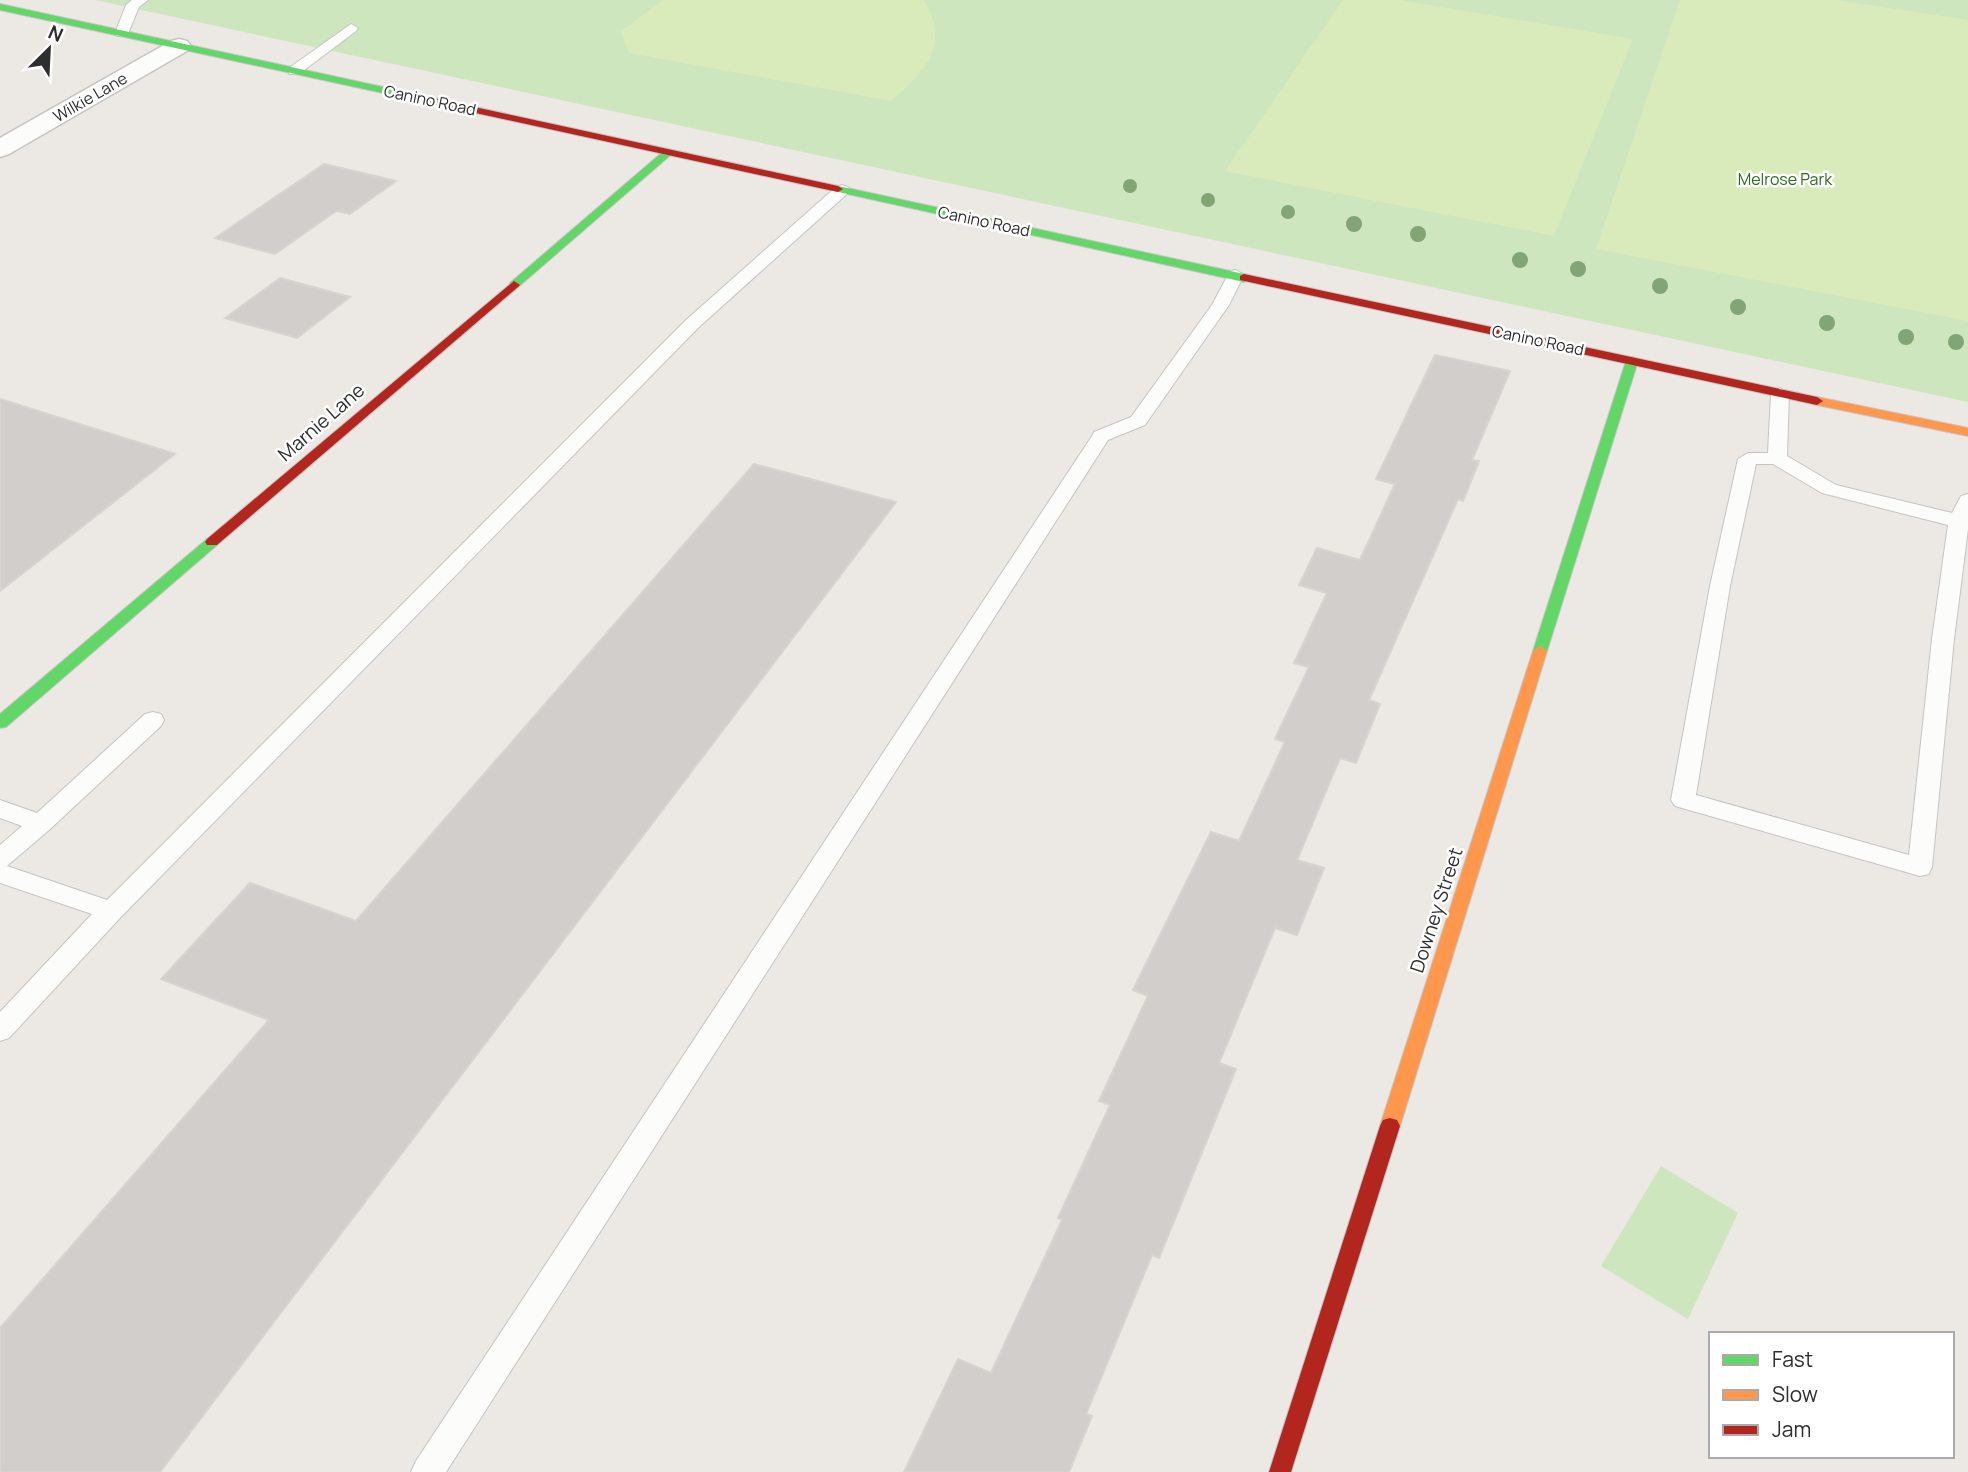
<svg xmlns="http://www.w3.org/2000/svg" width="1968" height="1472" viewBox="0 0 1968 1472" font-family="Manrope,sans-serif">
	<style>
		.green { fill: #cee6be }
		.pitch { fill: #d9eabb }
		.building { fill: #d1cecb; stroke: #d7d4d0; stroke-width: 2 }
		.lines { fill: none; stroke-linecap: round; stroke-linejoin: round }
		.lane-casing { stroke: #c5c4c5; stroke-width: 2 }
		.street-casing { stroke: #c5c4c5; stroke-width: 3 }
		.fast-casing { stroke: #c5c4c5; stroke-width: 2 }
		.slow-casing { stroke: #c5c4c5; stroke-width: 2 }
		.jam-casing { stroke: #c5c4c5; stroke-width: 2 }
		.lane { fill: #fcfcfb; fill-rule: evenodd }
		.street { fill: #fcfcfb; fill-rule: evenodd }
		.fast { fill: #63d668; fill-rule: evenodd }
		.slow { fill: #ff974d; fill-rule: evenodd }
		.jam { fill: #b3261e; fill-rule: evenodd }
		.tree { fill: #82a575 }
		.labels { text-anchor: middle; dominant-baseline: central; stroke-width: 5; stroke-linejoin: round; paint-order: stroke }
		.far-street-label { font-size: 16px; fill: #2e2e2e; stroke: #fff }
		.far-park-label { font-size: 16px; fill: #2c6e1b; stroke: #fff }
		.street-label { font-size: 19px; fill: #2e2e2e; stroke: #fff }
	</style>
	<rect width="100%" height="100%" fill="#ece8e4"/>
	<g class="green">
		<polygon points="95,0 1968,0 1968,402"/>
		<polygon points="1661,1166 1738,1213 1688,1319 1601,1266"/>
	</g>
	<g class="pitch">
		<path d="M663,0H924C951,46 925,71 891,101L629,53L621,31Z"/>
		<polygon points="1343,0 1399,0 1633,39 1554,236 1225,171"/>
		<polygon points="1680,0 1836,0 1968,20 1968,321 1596,249"/>
	</g>
	<g class="building">
		<polygon points="324,164 396,181 350,214 336,211 275,254 215,238"/>
		<polygon points="280,278 350,297 297,338 225,318"/>
		<polygon points="1435,355 1510,371 1472,460 1479,461 1463,501 1458,499 1369,700 1380,704 1356,763 1340,758 1297,860 1324,868 1297,935 1275,928 1219,1063 1236,1069 1159,1258 1152,1255 1086,1414 1092,1416 1069,1472 904,1472 958,1359 991,1373 1062,1220 1058,1218 1110,1105 1099,1101 1148,996 1133,990 1211,832 1239,841 1285,742 1275,739 1309,667 1294,663 1327,593 1299,585 1317,548 1360,560 1395,484 1376,479"/>
		<polygon points="0,399 175,454 0,591"/>
		<polygon points="754,464 896,502 160,1472 0,1472 0,1328 269,1020 161,979 250,883 356,921"/>
	</g>
	<g class="lines">
		<g class="lane-casing">
			<g id="lane">
				<polygon points="132,0 148,0 139,7 127,36 117,36 115,33 126,5"/>
				<polygon points="351,24 358,28 356,31 299,74 289,74 289,68"/>
				<polygon points="842,185 848,187 850,190 848,193 698,328 120,918 9,1038 0,1041 0,1012 92,914 0,883 0,845 22,826 0,818 0,800 37,813 145,714 153,712 161,714 164,720 161,726 49,830 7,866 107,900 686,320 836,187"/>
				<polygon points="1236,270 1244,275 1229,305 1145,425 1108,440 446,1472 411,1472 416,1461 1092,436 1094,432 1131,417 1212,305 1230,271"/>
				<path d="M1780,388L1789,394L1787,456L1836,485L1952,513L1961,496L1968,494V529L1954,639L1932,867L1929,874L1920,876L1675,806L1671,800L1710,586L1738,459L1748,453H1768L1771,394ZM1756,464H1773L1822,493L1948,525L1932,639L1909,855L1696,795L1730,586Z"/>
			</g>
		</g>
		<g class="street-casing">
			<polygon id="street" points="179,39 187,41 191,46 187,51 9,154 0,157 0,138 171,41"/>
		</g>
		<g class="fast-casing">
			<g id="fast">
				<polygon points="0,4 406,92 411,95 406,98 0,10"/>
				<polygon points="665,150 674,152 518,287 510,287 510,283"/>
				<polygon points="838,186 1244,274 1250,278 1244,282 834,191 833,189"/>
				<polygon points="1632,357 1638,361 1547,651 1540,656 1535,655 1533,651 1626,361"/>
				<polygon points="212,538 217,539 219,542 217,545 6,727 0,728 0,714 207,539"/>
			</g>
		</g>
		<g class="slow-casing">
			<g id="slow">
				<polygon points="1817,397 1968,428 1968,436 1812,404 1811,401"/>
				<polygon points="1540,646 1547,651 1400,1126 1397,1132 1390,1134 1383,1132 1380,1126 1533,651"/>
			</g>
		</g>
		<g class="jam-casing">
			<g id="jam">
				<polygon points="406,92 838,186 843,189 838,192 402,97 401,95"/>
				<polygon points="1244,274 1817,397 1823,401 1817,405 1240,280 1240,276"/>
				<polygon points="514,281 520,285 518,287 217,545 207,545 205,542 207,539"/>
				<polygon points="1390,1118 1397,1120 1400,1126 1291,1472 1269,1472 1380,1126 1383,1120"/>
			</g>
		</g>
		<use href="#lane" class="lane"/>
		<use href="#street" class="street"/>
		<use href="#fast" class="fast"/>
		<use href="#slow" class="slow"/>
		<use href="#jam" class="jam"/>
	</g>
	<g class="tree">
		<circle cx="1130" cy="186" r="7"/>
		<circle cx="1208" cy="200" r="7"/>
		<circle cx="1288" cy="212" r="7"/>
		<circle cx="1354" cy="224" r="8"/>
		<circle cx="1418" cy="234" r="8"/>
		<circle cx="1520" cy="260" r="8"/>
		<circle cx="1578" cy="269" r="8"/>
		<circle cx="1660" cy="286" r="8"/>
		<circle cx="1738" cy="307" r="8"/>
		<circle cx="1827" cy="323" r="8"/>
		<circle cx="1906" cy="337" r="8"/>
		<circle cx="1956" cy="342" r="8"/>
	</g>
	<g class="labels">
		<g class="far-street-label">
			<text transform="translate(90 97) rotate(-30)">Wilkie Lane</text>
			<text transform="translate(430 100) rotate(12)">Canino Road</text>
			<text transform="translate(984 221) rotate(12)">Canino Road</text>
			<text transform="translate(1538 340) rotate(12)">Canino Road</text>
		</g>
		<g class="far-park-label">
			<text x="1785" y="179">Melrose Park</text>
		</g>
		<g class="street-label">
			<text transform="translate(321 422) rotate(-41)">Marnie Lane</text>
			<text transform="translate(1436 910) rotate(-72)">Downey Street</text>
		</g>
	</g>
	<rect x="1709" y="1332" width="245" height="126" fill="#ffffff" stroke="#ababab" stroke-width="2"/>
	<rect x="1723" y="1355" width="35" height="10" fill="#63d668" stroke="#ababab" stroke-width="2"/>
	<text x="1772" y="1367" font-size="21" fill="#2e2e2e">Fast</text>
	<rect x="1723" y="1390" width="35" height="10" fill="#ff974d" stroke="#ababab" stroke-width="2"/>
	<text x="1772" y="1402" font-size="21" fill="#2e2e2e">Slow</text>
	<rect x="1723" y="1425" width="35" height="10" fill="#b3261e" stroke="#ababab" stroke-width="2"/>
	<text x="1772" y="1437" font-size="21" fill="#2e2e2e">Jam</text>
	<g transform="translate(49 49) rotate(24)" stroke="#ffffff" stroke-width="5" paint-order="stroke">
	<path d="M0-5L12 26L0 18L-12 26Z" fill="#2e2e2e"/>
	<text y="-10" font-size="19" font-weight="bold" text-anchor="middle" fill="#2e2e2e">N</text>
	</g>
</svg>
